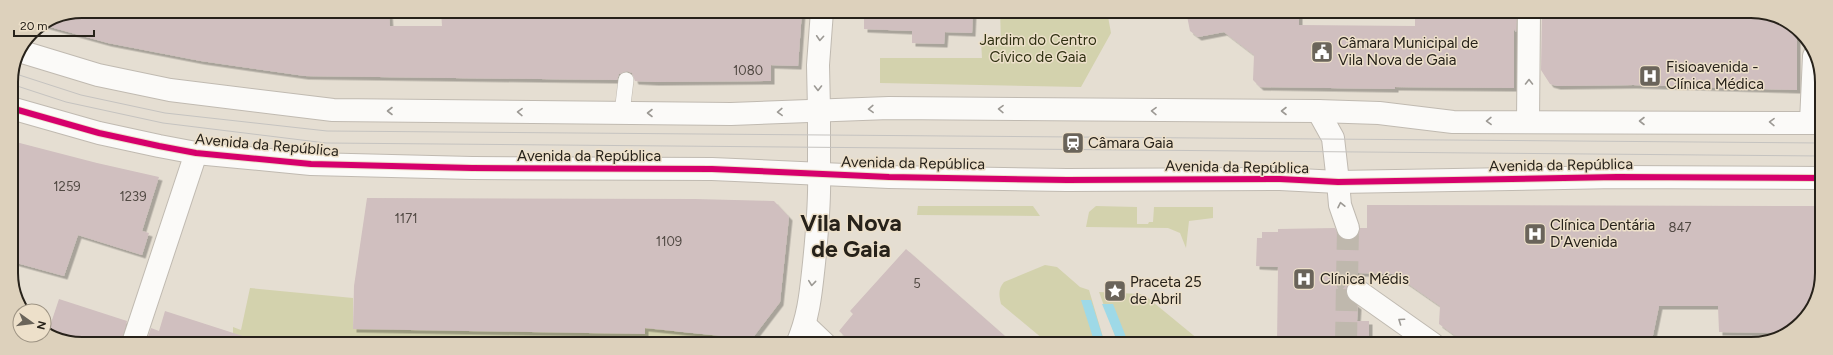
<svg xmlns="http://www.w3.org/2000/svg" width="1833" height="355" viewBox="0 0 1833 355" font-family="Figtree,sans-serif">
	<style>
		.green { fill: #d3d2ad }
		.water { fill: #9ed9e7 }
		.building { fill: #d0bfbf; filter: url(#shadow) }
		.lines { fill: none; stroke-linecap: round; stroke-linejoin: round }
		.minor-tunnel { stroke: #bfb8ad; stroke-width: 22; stroke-dasharray: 22 11; stroke-linecap: butt }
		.service-casing { stroke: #c0bab1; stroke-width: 16 }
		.minor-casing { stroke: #c0bab1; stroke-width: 24 }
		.secondary-casing { stroke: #c0bab1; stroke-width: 24 }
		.service { stroke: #fbfaf8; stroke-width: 15 }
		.minor { stroke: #fbfaf8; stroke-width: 22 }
		.secondary { stroke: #fbfaf8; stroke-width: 22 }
		.tram { stroke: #c5c3c0; stroke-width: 1 }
		.cycleway-casing { stroke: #ede0ca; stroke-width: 8 }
		.cycleway { stroke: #d6006c; stroke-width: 6 }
		.oneway { stroke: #9c9994 }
		.labels { text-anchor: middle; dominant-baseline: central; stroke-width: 3; stroke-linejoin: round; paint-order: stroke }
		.number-label { font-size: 13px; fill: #514943 }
		.park-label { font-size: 15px; fill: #2f3011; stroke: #ede0ca }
		.poi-label { font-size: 15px; fill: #27221a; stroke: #ede0ca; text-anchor: start }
		.street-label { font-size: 15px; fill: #27221a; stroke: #ede0ca }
		.town-label { font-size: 23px; font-weight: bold; fill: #27221a; stroke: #ede0ca }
		.rim { fill: none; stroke: #27221a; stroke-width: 2 }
	</style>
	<defs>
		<filter id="shadow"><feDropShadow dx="3.5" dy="3.5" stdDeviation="0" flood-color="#0004"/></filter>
	</defs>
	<rect width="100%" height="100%" fill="#e5ded2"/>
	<g class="green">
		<polygon points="1000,11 1107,11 1111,33 1081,87 880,83 880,58 982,58 981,41 1001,42"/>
		<polygon points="918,206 1033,206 1040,216 917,215"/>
		<polygon points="1096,206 1137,207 1137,224 1148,224 1149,222 1153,222 1154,207 1213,207 1213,218 1189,221 1186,248 1180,233 1168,228 1086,227 1089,212"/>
		<path d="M1045,265L1057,267L1080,287L1089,290L1105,344H1049L1001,304C999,295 998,289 1004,282Z"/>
		<polygon points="250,288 353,298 353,329 645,325 679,332 741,338 744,337 748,344 233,343 233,327 241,330"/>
		<polygon points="1099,292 1140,294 1148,298 1204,344 1118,344"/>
	</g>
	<g class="water">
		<polygon points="1081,300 1091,300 1105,344 1095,344"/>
		<polygon points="1102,304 1113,304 1128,342 1118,343"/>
	</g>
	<g class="building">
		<polygon points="82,11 389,11 390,26 442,26 441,11 659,11 773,15 773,11 802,11 798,66 771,65 771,81 655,82 635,81 632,73 627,71 619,74 617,80 305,76 201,61 108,43 43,25 55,16"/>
		<polygon points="864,11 973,11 972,33 945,32 944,44 912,43 912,31 864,29"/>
		<polygon points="1186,11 1299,11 1299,25 1415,26 1415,12 1517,12 1516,32 1514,29 1514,88 1395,87 1395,89 1260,87 1253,80 1254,55 1224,32 1198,37 1190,31"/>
		<polygon points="1542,12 1761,12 1797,28 1797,90 1633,85 1557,86 1550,84 1541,70"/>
		<polygon points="12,141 97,163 159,177 142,231 149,233 142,255 78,235 64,276 13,262"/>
		<polygon points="367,198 695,199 774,201 789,217 780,302 748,344 744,337 741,338 645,328 645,334 353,329 354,286"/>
		<polygon points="1367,205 1821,206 1821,283 1798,326 1783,333 1719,332 1718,306 1659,306 1652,340 1639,336 1637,344 1467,344 1439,324 1440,306 1394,274 1358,273 1358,279 1352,280 1348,284 1346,290 1347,297 1358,306 1357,321 1369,321 1369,344 1277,344 1278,267 1256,266 1257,238 1262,238 1262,232 1278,232 1278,229 1335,228 1340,238 1346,240 1352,240 1358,236 1360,228 1367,228"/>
		<polygon points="906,249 1014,344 853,344 839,331 853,314 850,311"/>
		<polygon points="59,299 127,321 121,343 72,343 48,332"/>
		<polygon points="165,311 252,339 252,343 146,343 151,328 159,331"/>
	</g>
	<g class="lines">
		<g class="minor-tunnel">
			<polyline points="1348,228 1347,282 1358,291"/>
			<polyline points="1346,344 1347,282"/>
		</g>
		<g class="service-casing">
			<polyline id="service" points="622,113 626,80"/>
		</g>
		<g class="minor-casing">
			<g id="minor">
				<polyline points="819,110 818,65 822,11"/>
				<polyline points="1528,121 1529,12"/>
				<polyline points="1811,122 1814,56"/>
				<polyline points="1338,182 1340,205 1348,228"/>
				<polyline points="1358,291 1433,344"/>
				<polyline points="805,325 825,344"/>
				<polyline points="133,343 196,153"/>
				<path d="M797,344C809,317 811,291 814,263C817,233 820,204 819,174"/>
			</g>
		</g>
		<g class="secondary-casing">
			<g id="secondary">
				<polyline points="19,51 98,75 170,90 333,110 731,114 889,108 1318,111 1379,113 1453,122 1821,123"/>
				<polyline points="11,108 99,133 159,146 196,153 311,164 472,168 712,169 889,177 1067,180 1280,179 1338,182 1617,177 1821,178"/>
				<polyline points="819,110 819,174"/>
				<polyline points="1318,111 1333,138 1338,182"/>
			</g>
		</g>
		<use href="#service" class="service"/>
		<use href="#minor" class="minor"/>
		<use href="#secondary" class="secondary"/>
		<g class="tram">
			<polyline points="13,73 81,95 165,113 327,131 1821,143"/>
			<polyline points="11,84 66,102 163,123 326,143 1821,156"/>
		</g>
		<g class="cycleway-casing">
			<polyline id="cycleway" points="11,108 99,133 159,146 196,153 311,164 472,168 712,169 889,177 1067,180 1280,179 1338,182 1617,177 1821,178"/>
		</g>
		<use href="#cycleway" class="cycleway"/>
	</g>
	<defs><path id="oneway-chevron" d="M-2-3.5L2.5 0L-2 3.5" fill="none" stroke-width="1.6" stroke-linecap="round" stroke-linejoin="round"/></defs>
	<g class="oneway">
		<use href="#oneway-chevron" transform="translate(820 38) rotate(94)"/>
		<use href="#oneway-chevron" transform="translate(1529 82) rotate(-90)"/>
		<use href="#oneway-chevron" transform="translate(818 88) rotate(90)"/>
		<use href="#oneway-chevron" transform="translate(871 109) rotate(178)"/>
		<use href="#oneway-chevron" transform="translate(1001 109) rotate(-179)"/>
		<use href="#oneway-chevron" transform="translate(390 111) rotate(-180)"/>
		<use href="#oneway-chevron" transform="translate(1154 111) rotate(-179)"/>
		<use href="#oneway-chevron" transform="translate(1284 111) rotate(180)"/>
		<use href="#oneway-chevron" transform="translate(520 112) rotate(-179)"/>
		<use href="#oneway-chevron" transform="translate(780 112) rotate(178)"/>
		<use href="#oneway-chevron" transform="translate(650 113) rotate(-180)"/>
		<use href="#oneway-chevron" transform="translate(1489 121) rotate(179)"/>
		<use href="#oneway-chevron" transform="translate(1642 121) rotate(-180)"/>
		<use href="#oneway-chevron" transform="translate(1772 122) rotate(-179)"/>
		<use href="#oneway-chevron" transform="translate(1341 205) rotate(-102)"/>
		<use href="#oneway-chevron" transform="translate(812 283) rotate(96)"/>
		<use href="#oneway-chevron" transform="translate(1401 321) rotate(-145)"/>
	</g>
	<defs>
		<g id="civic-square" transform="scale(1.15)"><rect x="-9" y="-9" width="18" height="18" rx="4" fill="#6a645a" stroke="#ede0ca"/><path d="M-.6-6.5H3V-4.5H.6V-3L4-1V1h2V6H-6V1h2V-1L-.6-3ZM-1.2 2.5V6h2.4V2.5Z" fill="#fff"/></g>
		<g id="hospital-square" transform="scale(1.15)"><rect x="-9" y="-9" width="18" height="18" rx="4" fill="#6a645a" stroke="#ede0ca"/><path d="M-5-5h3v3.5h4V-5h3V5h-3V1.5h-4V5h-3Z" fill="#fff"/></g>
		<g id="station-square" transform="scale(1.15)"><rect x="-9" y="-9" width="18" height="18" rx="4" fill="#6a645a" stroke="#ede0ca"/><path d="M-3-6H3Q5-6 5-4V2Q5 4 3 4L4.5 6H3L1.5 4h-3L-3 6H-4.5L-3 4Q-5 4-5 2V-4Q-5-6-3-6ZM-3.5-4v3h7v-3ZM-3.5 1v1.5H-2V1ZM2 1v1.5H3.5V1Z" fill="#fff"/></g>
		<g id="sight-square" transform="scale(1.15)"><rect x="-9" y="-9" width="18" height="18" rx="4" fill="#6a645a" stroke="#ede0ca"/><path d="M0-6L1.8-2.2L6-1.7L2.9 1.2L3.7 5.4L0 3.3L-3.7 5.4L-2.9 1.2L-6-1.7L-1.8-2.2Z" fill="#fff"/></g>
	</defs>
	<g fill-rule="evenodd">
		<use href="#civic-square" x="1322" y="52"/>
		<use href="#hospital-square" x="1650" y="76"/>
		<use href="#station-square" x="1073" y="143"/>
		<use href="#hospital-square" x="1535" y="234"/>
		<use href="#hospital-square" x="1304" y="279"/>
		<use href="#sight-square" x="1115" y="291"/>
	</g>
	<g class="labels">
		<g class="number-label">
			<text x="748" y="70">1080</text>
			<text x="67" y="186">1259</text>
			<text x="133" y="196">1239</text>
			<text x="406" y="218">1171</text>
			<text x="1680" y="227">847</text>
			<text x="669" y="241">1109</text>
			<text x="917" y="283">5</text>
		</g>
		<g class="park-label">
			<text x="1038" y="40">Jardim do Centro<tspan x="1038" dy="17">Cívico de Gaia</tspan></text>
		</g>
		<g class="poi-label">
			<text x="1338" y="43">Câmara Municipal de<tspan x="1338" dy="17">Vila Nova de Gaia</tspan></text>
			<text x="1666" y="67">Fisioavenida -<tspan x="1666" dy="17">Clínica Médica</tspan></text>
			<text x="1088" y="143">Câmara Gaia</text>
			<text x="1550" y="225">Clínica Dentária<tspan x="1550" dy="17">D'Avenida</tspan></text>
			<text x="1320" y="279">Clínica Médis</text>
			<text x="1130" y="282">Praceta 25<tspan x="1130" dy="17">de Abril</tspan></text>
		</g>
		<g class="street-label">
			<text transform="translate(267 145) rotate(5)">Avenida da República</text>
			<text x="589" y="156">Avenida da República</text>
			<text transform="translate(913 163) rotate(1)">Avenida da República</text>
			<text transform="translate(1561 165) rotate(-1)">Avenida da República</text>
			<text transform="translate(1237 167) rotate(1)">Avenida da República</text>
		</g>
		<g class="town-label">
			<text x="851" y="223">Vila Nova<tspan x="851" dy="26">de Gaia</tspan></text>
		</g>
	</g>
	<path d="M0 0H1833V355H0ZM82 18H1751A64 64 0 0 1 1815 82V273A64 64 0 0 1 1751 337H82A64 64 0 0 1 18 273V82A64 64 0 0 1 82 18Z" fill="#ddd1bc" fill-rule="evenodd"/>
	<path class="rim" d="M82 18H1751A64 64 0 0 1 1815 82V273A64 64 0 0 1 1751 337H82A64 64 0 0 1 18 273V82A64 64 0 0 1 82 18Z"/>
	<g transform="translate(32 323) rotate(104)"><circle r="19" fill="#ede0ca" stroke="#9e9484"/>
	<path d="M0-3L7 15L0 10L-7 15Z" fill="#6a645a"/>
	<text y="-6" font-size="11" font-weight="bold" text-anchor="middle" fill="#27221a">N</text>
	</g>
	<path d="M14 30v6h80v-6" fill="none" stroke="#27221a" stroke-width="2"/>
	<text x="20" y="30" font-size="12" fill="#27221a" stroke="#ede0ca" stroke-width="3" paint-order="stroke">20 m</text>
</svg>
